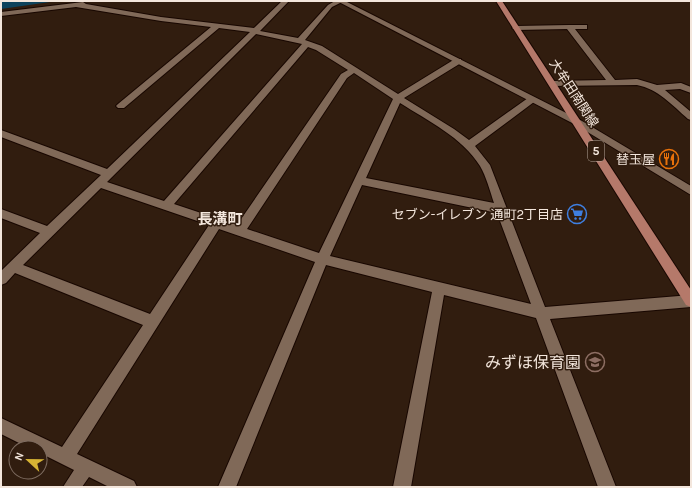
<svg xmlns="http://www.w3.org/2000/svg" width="692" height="488" viewBox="0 0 692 488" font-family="Karla,'Noto Sans JP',sans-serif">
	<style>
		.water { fill: #0e435c }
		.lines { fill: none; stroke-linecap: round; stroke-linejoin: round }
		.street-casing { stroke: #180700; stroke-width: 2 }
		.secondary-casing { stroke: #180700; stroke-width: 2 }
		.primary-casing { stroke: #180700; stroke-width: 2 }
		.street { fill: #806958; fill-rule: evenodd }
		.secondary { fill: #806958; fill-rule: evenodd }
		.primary { fill: #b5796a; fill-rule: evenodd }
		.labels { text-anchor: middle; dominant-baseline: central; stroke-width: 3; stroke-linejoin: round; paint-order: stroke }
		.shield { fill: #311d0f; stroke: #b9aa9e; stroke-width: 1 }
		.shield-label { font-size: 12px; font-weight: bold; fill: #f3e6dc }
		.street-label { font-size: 13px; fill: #f3e6dc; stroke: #311d0f }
		.poi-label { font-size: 13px; fill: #f3e6dc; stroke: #311d0f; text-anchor: end }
		.quarter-label { font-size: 15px; font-weight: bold; fill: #f3e6dc; stroke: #311d0f }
		.near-poi-label { font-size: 16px; fill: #f3e6dc; stroke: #311d0f; text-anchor: end }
	</style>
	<rect width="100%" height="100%" fill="#311d0f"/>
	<polygon class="water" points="1,1 57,1 1,9"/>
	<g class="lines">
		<g class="street-casing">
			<g id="street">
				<path d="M282,1H289L260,31L298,38L328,5L335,1H344L332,7L305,40L322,46L398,94L455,59H461V63L404,98L454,129L469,140L528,98H534L535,100L534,102L475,146L490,165L545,307L691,295V307L550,319L616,487H598L536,318L444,295L411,487H393L432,292L326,265L236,487H218L315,262L219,229L77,454L134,481L137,487H109L89,477L82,487H63L74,470L40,453V448H29L1,434V418L62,447L143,325L15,273L6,283L1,285V271L40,233L1,218V209L47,226L101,175L1,137V130L107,169L250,32L219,28L124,108H118L116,106L118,104L211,27L161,21L76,7L1,16V12L83,2L86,4L161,17L254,28ZM256,34L302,44L164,201L107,182ZM308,47L316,50L348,70L341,74L237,225L174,204ZM354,73L393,99L319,253L247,229L347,78ZM400,103C428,121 462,137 480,166C486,176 490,191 494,203L366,178ZM362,185L497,213L531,304L330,256ZM101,188L209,225L150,314L23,265Z"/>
				<path d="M569,25H587V29H575L615,80L637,79L657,85L681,83L691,87V93L680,89L665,90L691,112V120L688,119C672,105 658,89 637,85L550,86L549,84L550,82L553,81L606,80L567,29L516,30L512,28L516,26Z"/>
			</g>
		</g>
		<g class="secondary-casing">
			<polygon id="secondary" points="337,1 345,1 582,121 691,186 691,195 576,125"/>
		</g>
		<g class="primary-casing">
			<polygon id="primary" points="496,1 502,1 691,290 691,307 686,305"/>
		</g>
		<use href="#street" class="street"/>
		<use href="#secondary" class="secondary"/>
		<use href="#primary" class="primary"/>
	</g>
	<defs>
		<g id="restaurant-ring" transform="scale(1)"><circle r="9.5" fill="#311d0f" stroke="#e8710a" stroke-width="1.5"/><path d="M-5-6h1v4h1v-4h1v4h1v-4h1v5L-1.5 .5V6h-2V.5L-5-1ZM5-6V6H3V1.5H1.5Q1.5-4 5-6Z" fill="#e8710a"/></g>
		<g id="supermarket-ring" transform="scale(1)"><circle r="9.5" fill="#311d0f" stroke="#3f7fe0" stroke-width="1.5"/><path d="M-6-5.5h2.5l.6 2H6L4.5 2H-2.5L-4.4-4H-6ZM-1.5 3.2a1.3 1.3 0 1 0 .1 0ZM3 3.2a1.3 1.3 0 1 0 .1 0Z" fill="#3f7fe0"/></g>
		<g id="school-ring" transform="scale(1)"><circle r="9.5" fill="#311d0f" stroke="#8d6e63" stroke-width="1.5"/><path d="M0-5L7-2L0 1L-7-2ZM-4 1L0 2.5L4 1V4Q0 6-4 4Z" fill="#8d6e63"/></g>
	</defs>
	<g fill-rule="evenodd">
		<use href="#restaurant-ring" x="669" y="159"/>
		<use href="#supermarket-ring" x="577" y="214"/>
		<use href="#school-ring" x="595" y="362"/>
	</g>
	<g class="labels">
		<rect class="shield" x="588" y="141" width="16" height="20" rx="3"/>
		<g class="shield-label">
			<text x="596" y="151">5</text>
		</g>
		<g class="street-label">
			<text transform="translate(574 93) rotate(57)">大牟田南関線</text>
		</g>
		<g class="poi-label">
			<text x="655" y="159">替玉屋</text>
			<text x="563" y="214">セブン-イレブン 通町2丁目店</text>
		</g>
		<g class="quarter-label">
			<text x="220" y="219">長溝町</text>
		</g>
		<g class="near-poi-label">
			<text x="581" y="362">みずほ保育園</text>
		</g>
	</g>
	<rect width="692" height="488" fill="none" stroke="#f3e6dc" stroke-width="4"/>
	<g transform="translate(28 460) rotate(292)"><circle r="19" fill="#311d0f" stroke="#7f6d61"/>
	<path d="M0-3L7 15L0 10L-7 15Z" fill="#d7b434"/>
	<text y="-6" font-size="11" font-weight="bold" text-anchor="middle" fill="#f3e6dc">N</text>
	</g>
</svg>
